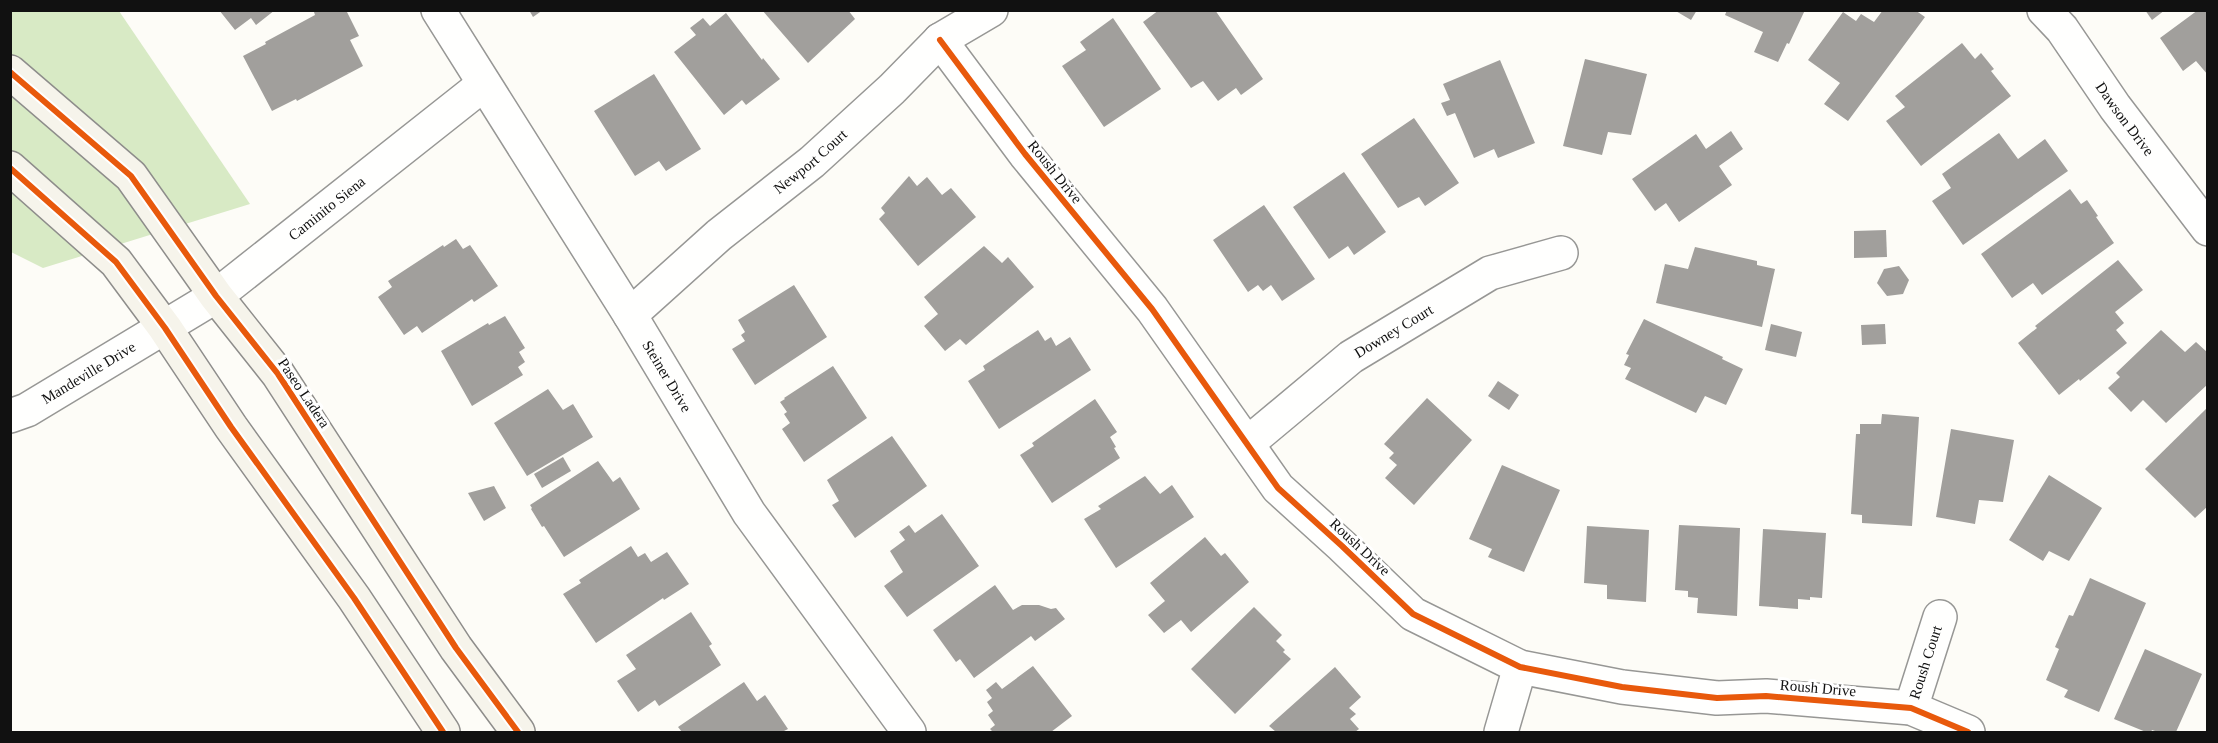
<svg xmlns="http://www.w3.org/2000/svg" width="2218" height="743" viewBox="0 0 2218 743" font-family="Georgia,serif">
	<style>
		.forest { fill: #d8eac5 }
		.building { fill: #a19f9c }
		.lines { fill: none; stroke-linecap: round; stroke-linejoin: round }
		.minor-casing { stroke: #979795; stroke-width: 36 }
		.secondary-casing { stroke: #8e8d8b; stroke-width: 36 }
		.minor { stroke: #fffffe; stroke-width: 33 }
		.secondary { stroke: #f6f4eb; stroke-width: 33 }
		.cycleway-casing { stroke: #fff; stroke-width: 10 }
		.cycleway { stroke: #e8590c; stroke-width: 6 }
		.labels { text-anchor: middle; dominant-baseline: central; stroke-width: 6; stroke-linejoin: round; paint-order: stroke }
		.street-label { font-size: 15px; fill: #111; stroke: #fff }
	</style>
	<rect width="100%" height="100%" fill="#fdfcf7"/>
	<polygon class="forest" points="10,11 119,11 250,204 43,268 11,252"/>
	<g class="building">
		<polygon points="219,10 275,10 256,25 251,18 235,30"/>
		<polygon points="318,10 346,10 359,36 350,40 363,66 297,101 296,99 272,111 243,56 266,44 265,42 315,15 314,12"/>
		<polygon points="529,10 543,10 533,17"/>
		<polygon points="762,10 848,10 855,19 808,63"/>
		<polygon points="1159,10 1215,10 1263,79 1241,95 1236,88 1218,101 1203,81 1191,88 1143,22"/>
		<polygon points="1674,10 1697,10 1691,20"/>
		<polygon points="1727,10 1805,10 1789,44 1787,43 1778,62 1754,52 1763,32 1725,15"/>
		<polygon points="1883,10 1915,10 1925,17 1848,121 1824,104 1840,83 1808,60 1843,12 1856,21 1861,14 1874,22"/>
		<polygon points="2145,10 2165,10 2152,20"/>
		<polygon points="2198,10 2208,10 2208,75 2196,61 2183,71 2160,38"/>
		<polygon points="726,13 762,60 763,58 780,79 746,105 742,100 724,115 674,52 696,35 690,28 703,18 710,26"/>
		<polygon points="1113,18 1161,89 1104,127 1062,66 1086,50 1080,42"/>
		<polygon points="1962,43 1975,59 1981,53 1994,69 1991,71 2011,96 1921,166 1886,121 1905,107 1895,96"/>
		<polygon points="1585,59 1647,74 1631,135 1608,132 1602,155 1563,146"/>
		<polygon points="1500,60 1535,143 1498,158 1494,149 1474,158 1455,113 1447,116 1441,103 1450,100 1443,84"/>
		<polygon points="654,74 701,149 666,171 659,161 635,176 594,111"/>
		<polygon points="1414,118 1459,183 1425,206 1419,197 1398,208 1361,154"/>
		<polygon points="1731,131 1743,149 1719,166 1732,185 1679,222 1666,203 1655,211 1632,179 1696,134 1706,149"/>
		<polygon points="1999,133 2018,159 2045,139 2068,171 1963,245 1932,201 1951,188 1942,174"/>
		<polygon points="1344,172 1386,232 1354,255 1348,246 1329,259 1293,207"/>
		<polygon points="909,176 917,186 927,177 942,195 951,188 976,217 918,266 879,219 885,213 881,208"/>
		<polygon points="2070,189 2081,204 2087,200 2098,216 2096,217 2114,243 2042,295 2033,283 2012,298 1981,254"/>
		<polygon points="1264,205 1315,279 1282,301 1271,285 1263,291 1258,285 1248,292 1213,240"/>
		<polygon points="1886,230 1887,257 1854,258 1854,231"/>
		<polygon points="456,239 463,249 470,245 498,286 474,302 472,299 422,333 417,326 404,335 378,297 392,287 388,281 443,245 444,247"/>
		<polygon points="984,246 1002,263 1008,257 1034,287 966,345 960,339 945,351 924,326 938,314 924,297"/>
		<polygon points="1695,247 1757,261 1757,265 1775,269 1762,327 1656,303 1665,264 1688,269"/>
		<polygon points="2118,260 2143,290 2115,312 2124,323 2116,330 2127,343 2080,381 2079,379 2059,395 2018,343 2037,328 2035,326"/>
		<polygon points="1899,266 1909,280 1903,294 1887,296 1877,283 1884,269"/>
		<polygon points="794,285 827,337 755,385 732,349 745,341 741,335 745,332 738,320"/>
		<polygon points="505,316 525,348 519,352 525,362 518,367 523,375 472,406 441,351 488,323 489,325"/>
		<polygon points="1644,319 1723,357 1722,359 1743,369 1726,405 1705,396 1696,413 1625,379 1631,368 1624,365 1629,355 1626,354"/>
		<polygon points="1771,324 1802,332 1796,357 1765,350"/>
		<polygon points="1885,324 1886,344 1862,345 1861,325"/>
		<polygon points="1038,330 1045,341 1051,337 1056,346 1070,337 1091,370 999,429 968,381 985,370 983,366"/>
		<polygon points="2161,330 2185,352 2196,342 2208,353 2208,384 2166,423 2143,400 2131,412 2108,388 2120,377 2116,373"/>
		<polygon points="833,366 867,418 804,462 782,429 790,423 784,414 787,412 780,402 785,399 784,398"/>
		<polygon points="1498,381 1519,395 1509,410 1488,396"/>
		<polygon points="548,389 563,410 573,404 593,437 527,476 494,423"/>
		<polygon points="1427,398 1472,440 1414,505 1385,478 1397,465 1389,458 1394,453 1384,444"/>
		<polygon points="1095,399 1117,432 1110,437 1116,447 1114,448 1120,458 1052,503 1020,455 1034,446 1032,443"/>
		<polygon points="2208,407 2208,506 2195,518 2145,469"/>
		<polygon points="1882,414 1919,417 1912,526 1862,523 1862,515 1851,514 1856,434 1860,434 1860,424 1881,424"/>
		<polygon points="1951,429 2014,440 2003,502 1979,500 1975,524 1936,517"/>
		<polygon points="892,436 927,486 855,538 832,505 839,501 827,480"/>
		<polygon points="563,457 571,471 542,488 534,474"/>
		<polygon points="598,461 613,482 620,477 640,509 564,557 544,526 542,527 531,509 532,508 530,505"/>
		<polygon points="1502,465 1560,490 1524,572 1488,557 1492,549 1469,539"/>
		<polygon points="2049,475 2102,508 2069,561 2049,551 2043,561 2009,540"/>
		<polygon points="1145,476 1160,494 1172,485 1194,517 1116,568 1084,519 1101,509 1098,506"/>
		<polygon points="494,486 506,508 484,521 468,493"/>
		<polygon points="942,514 979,566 907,617 884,586 903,572 890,551 905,540 899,532 909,525 915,533"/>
		<polygon points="1679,525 1740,528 1737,616 1697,613 1698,598 1688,597 1688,591 1675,590"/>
		<polygon points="1587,526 1649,530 1646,602 1607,599 1607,585 1584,583"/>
		<polygon points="1763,529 1826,533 1822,598 1810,597 1810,600 1798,599 1798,609 1759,606"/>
		<polygon points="1205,537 1221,556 1225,553 1249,582 1191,632 1181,620 1164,633 1148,615 1165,601 1150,583"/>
		<polygon points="631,546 638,557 645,553 651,562 667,552 689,584 664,600 663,598 596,643 563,594 581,583 579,580"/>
		<polygon points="2090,578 2146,603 2099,712 2064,697 2068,690 2046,680 2059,649 2055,647 2069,615 2073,616"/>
		<polygon points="995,585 1013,610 1022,605 1039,605 1051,609 1056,608 1065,619 1035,641 1031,636 974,678 960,659 956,662 933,630"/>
		<polygon points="1254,607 1282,635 1276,641 1285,650 1283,652 1291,659 1235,714 1191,669"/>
		<polygon points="691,612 712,644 709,646 721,665 659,706 655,700 638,712 617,681 636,669 626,655"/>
		<polygon points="2145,649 2202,674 2176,732 2158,732 2152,730 2151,732 2146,732 2114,719"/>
		<polygon points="1033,666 1072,716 1051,732 993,732 990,729 995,725 988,715 993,711 987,702 992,698 986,690 996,682 1002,689"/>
		<polygon points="1335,667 1361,697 1349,708 1356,714 1350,719 1359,729 1355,732 1276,732 1269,726"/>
		<polygon points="744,682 757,701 765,695 788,729 782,732 682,732 678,727"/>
	</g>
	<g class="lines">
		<g class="minor-casing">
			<g id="minor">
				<path id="s1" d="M438,10L630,315L749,513L909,732"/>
				<path id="s2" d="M2044,10L2062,29L2115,107L2208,229"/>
				<polyline points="940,40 1025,154 1152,309 1278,488 1342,546 1413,614 1520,667 1622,687 1717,698 1766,696 1911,708 1968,732"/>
				<path id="s3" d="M630,315L719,235L812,162L892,89L940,40L991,10"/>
				<path id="s4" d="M10,416L27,410L216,296L484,84"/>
				<path id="s5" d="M1248,443L1351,357L1490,273L1561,253"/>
				<path id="s6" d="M1911,708L1940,617"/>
				<polyline points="1501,732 1520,667"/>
			</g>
		</g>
		<g class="secondary-casing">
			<g id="secondary">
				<polyline points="10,72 131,176 216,296 278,374 456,648 518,732"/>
				<polyline points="10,168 116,262 165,328 231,427 354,598 443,732"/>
			</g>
		</g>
		<use href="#minor" class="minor"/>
		<use href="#secondary" class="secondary"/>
		<g class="cycleway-casing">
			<g id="cycleway">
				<polyline points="940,40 1025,154 1152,309 1278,488 1342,546 1413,614 1520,667 1622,687 1717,698 1766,696 1911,708 1968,732"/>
				<polyline points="10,72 131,176 216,296 278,374 456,648 518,732"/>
				<polyline points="10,168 116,262 165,328 231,427 354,598 443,732"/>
			</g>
		</g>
		<use href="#cycleway" class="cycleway"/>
	</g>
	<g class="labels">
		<g class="street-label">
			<text stroke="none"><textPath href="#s2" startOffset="136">Dawson Drive</textPath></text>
			<text stroke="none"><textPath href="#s3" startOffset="237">Newport Court</textPath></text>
			<text transform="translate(1055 172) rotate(51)">Roush Drive</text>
			<text stroke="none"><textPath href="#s4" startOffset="380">Caminito Siena</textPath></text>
			<text stroke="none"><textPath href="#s5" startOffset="184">Downey Court</textPath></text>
			<text stroke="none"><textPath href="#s4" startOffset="90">Mandeville Drive</textPath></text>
			<text stroke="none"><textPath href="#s1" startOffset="432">Steiner Drive</textPath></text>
			<text transform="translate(304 393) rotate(56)">Paseo Ladera</text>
			<text transform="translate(1360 547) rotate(43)">Roush Drive</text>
			<text stroke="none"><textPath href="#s6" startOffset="48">Roush Court</textPath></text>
			<text transform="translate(1818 688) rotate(5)">Roush Drive</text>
		</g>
	</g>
	<rect width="2218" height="743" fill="none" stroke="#111111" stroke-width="24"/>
</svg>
